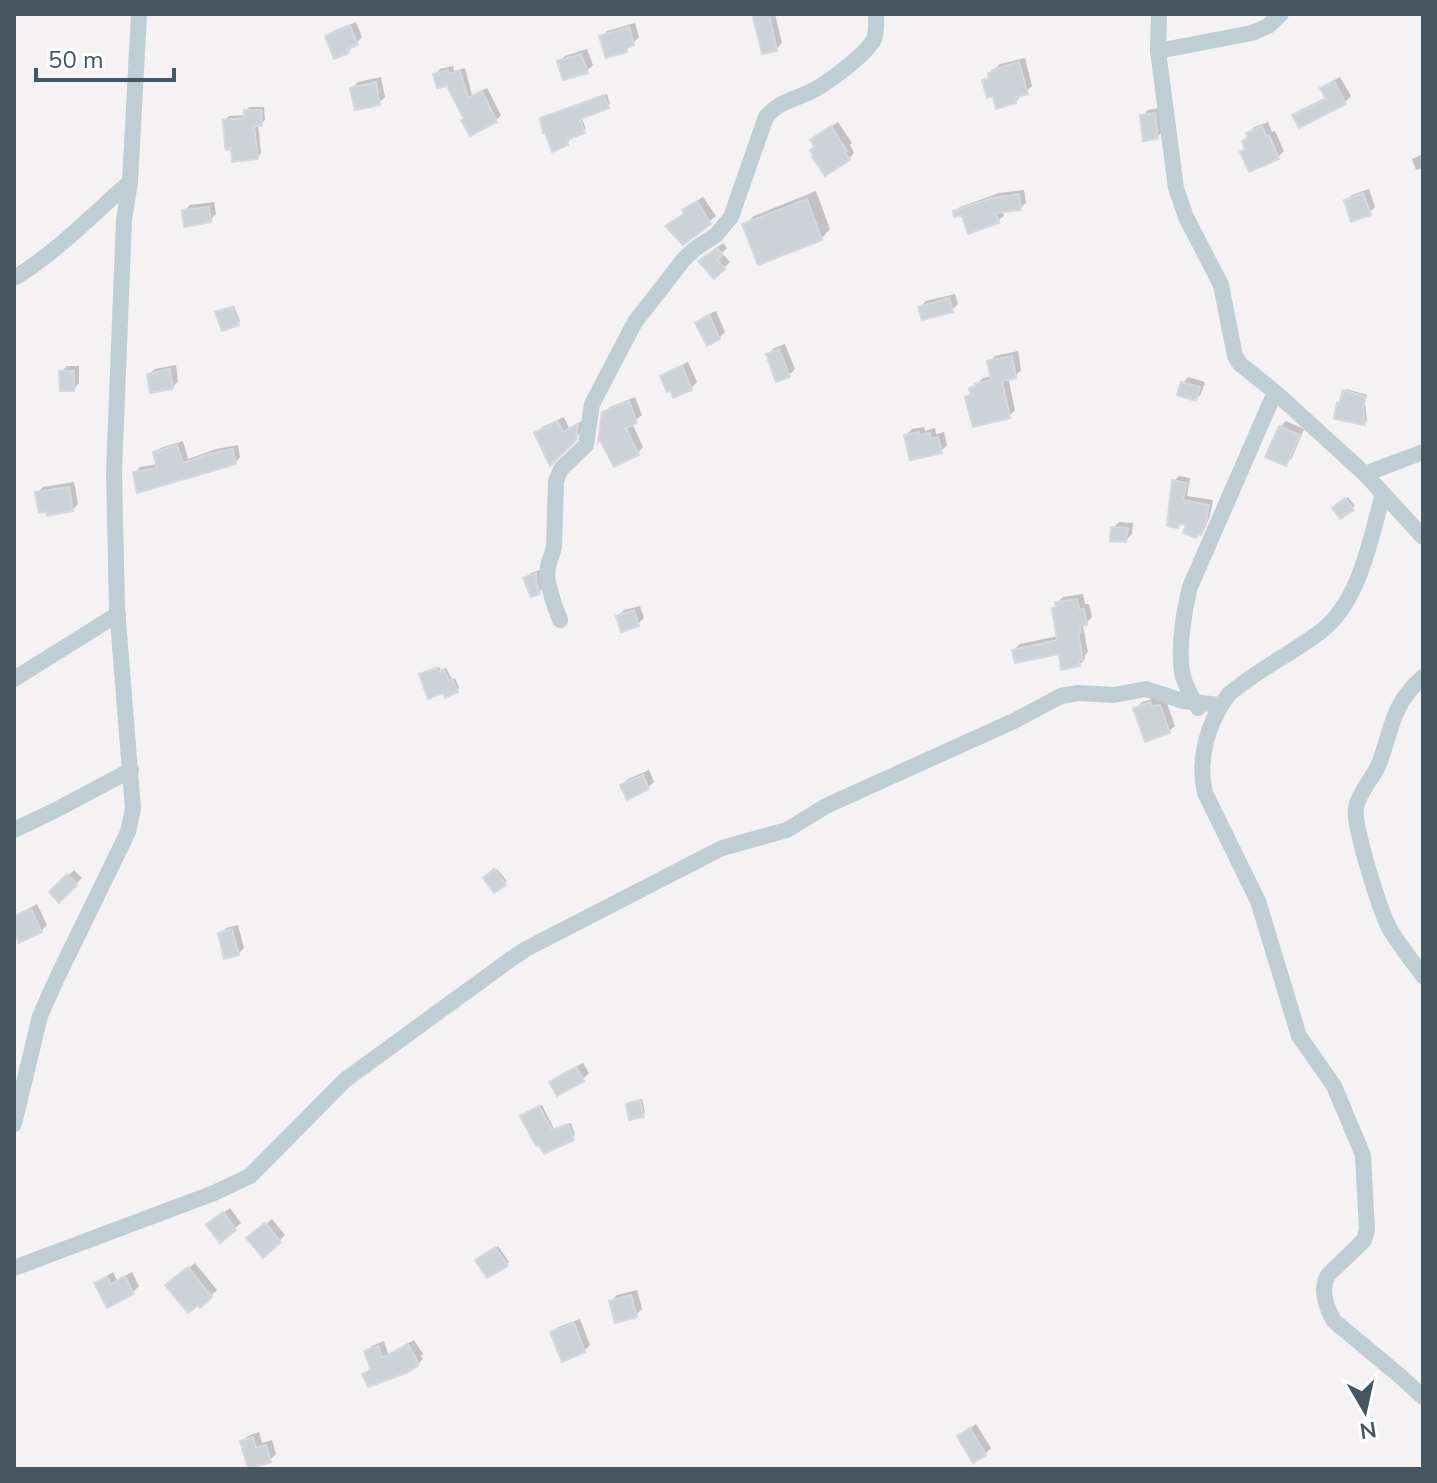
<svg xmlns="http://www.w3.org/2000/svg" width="1437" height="1483" viewBox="0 0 1437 1483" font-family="'Nunito Sans',sans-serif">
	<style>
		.shadow { fill: #0003 }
		.building { fill: #cdd2d7; stroke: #d5d8de; stroke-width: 2 }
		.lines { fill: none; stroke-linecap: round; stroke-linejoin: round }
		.street { stroke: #c1cdd4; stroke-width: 16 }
	</style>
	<rect width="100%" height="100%" fill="#f4f2f2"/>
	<g class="shadow">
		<polygon points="759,14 775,14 782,43 776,49 756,17"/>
		<polygon points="356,22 362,37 348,52 327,37 333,31"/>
		<polygon points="635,23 639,37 626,50 602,37 607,31"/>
		<polygon points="587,49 593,65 587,71 559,62 565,56"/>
		<polygon points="1025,58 1032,86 1015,102 994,94 985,81 990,74 1000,64"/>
		<polygon points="453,66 454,71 465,68 472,95 487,88 501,115 496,120 470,133 466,118 448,83 435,74 440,69"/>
		<polygon points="381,77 385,97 379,103 352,88 358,82"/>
		<polygon points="1340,77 1351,96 1345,102 1300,126 1295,115 1300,110 1327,97 1323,89 1329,83"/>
		<polygon points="607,94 610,104 581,116 586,129 568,137 569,141 567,144 542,119 544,116"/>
		<polygon points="249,107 264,107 265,120 261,124 258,124 261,153 257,157 225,120 229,116 246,115 246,111"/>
		<polygon points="1160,108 1163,131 1157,137 1142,116 1148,110"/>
		<polygon points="838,122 852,143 850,145 854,153 849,159 816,146 812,140"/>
		<polygon points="1268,122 1272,132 1275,131 1284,151 1278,157 1247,148 1244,141 1254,127"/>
		<polygon points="1423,154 1423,168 1416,170 1412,159"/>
		<polygon points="1369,189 1375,207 1369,213 1346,200 1352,195"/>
		<polygon points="1024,190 1026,203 1020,208 1002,210 1004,216 998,221 955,212 960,207 999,193"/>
		<polygon points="816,191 830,229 821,239 744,225 754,216"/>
		<polygon points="703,197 716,216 683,243 668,226 686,213 691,205"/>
		<polygon points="214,202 216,214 210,220 184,211 190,205"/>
		<polygon points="723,243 727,248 722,253 730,262 714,277 706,256"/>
		<polygon points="955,294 958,304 952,310 920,307 926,301"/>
		<polygon points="234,306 240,321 237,323 220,311"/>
		<polygon points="716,311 725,332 719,338 698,323 703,317"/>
		<polygon points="785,344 795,369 789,375 768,354 774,348"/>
		<polygon points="1018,351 1021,370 1015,376 1008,377 1015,410 1009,416 968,397 972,393 971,389 977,383 983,378 992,376 989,362 995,356"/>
		<polygon points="688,362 697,382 691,388 662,377 668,371"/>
		<polygon points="176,365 178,381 173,387 149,374 155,369"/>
		<polygon points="67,366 79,366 79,383 74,389 61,372"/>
		<polygon points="1188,377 1205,382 1201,394 1196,399 1183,383"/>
		<polygon points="1347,389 1367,395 1365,403 1367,421 1364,423 1345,392"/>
		<polygon points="635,397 642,415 632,423 643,447 638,453 604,413 610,407"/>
		<polygon points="564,417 569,428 582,421 581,432 551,463 536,433 542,427"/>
		<polygon points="1286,421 1304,429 1292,458 1286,464 1280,427"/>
		<polygon points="924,427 925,431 935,428 936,434 944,432 947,445 941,451 906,435 912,429"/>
		<polygon points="183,441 188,459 216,449 238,445 240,457 235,463 135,473 140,467 158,464 155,453 160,448"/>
		<polygon points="1179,476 1190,478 1187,496 1213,500 1210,516 1205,528 1200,533 1188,523 1181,522 1177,526 1174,481"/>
		<polygon points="74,482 78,504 72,510 37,493 43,487"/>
		<polygon points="1348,497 1355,506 1341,517 1334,508"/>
		<polygon points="1119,522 1133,523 1132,534 1126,540 1113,528"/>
		<polygon points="542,569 545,586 539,592 525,579 531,573"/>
		<polygon points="1083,594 1085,604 1089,604 1092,617 1083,627 1088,652 1085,655 1085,659 1080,664 1060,652 1014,650 1020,644 1058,636 1054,609 1057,606 1057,603 1063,597"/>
		<polygon points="640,606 644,618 638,624 618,616 624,610"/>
		<polygon points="439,667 441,671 446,668 452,680 455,678 459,688 457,691 421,674"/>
		<polygon points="1156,698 1158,701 1166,700 1175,726 1169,731 1136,708 1142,702"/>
		<polygon points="649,770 654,782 648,787 622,785 628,779"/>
		<polygon points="497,869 507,881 495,890 486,878"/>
		<polygon points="74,870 82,878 59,900 51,892"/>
		<polygon points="37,904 47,925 41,931 14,928 14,916"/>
		<polygon points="238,925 244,948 238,954 220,934 226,928"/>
		<polygon points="583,1063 589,1073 583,1079 552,1082 557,1077"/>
		<polygon points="642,1099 645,1112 643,1115 628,1104 630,1102"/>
		<polygon points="542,1105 554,1129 571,1123 575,1135 544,1151 525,1114"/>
		<polygon points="230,1208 241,1223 220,1240 214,1220"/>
		<polygon points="272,1219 285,1235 279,1241 255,1233"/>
		<polygon points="498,1246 509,1262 488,1276 479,1258"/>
		<polygon points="195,1263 217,1290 211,1296 174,1280"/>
		<polygon points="113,1272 117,1280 132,1272 139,1286 133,1292 108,1305 97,1284 103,1278"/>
		<polygon points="637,1290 642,1309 636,1315 611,1301 617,1295"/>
		<polygon points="580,1319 590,1345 584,1351 552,1333 558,1327"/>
		<polygon points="414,1340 423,1354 421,1356 423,1359 417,1365 405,1371 365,1374 372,1367 366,1352 372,1346 384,1341 388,1354"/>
		<polygon points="976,1424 991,1448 985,1454 959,1436"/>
		<polygon points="259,1432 262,1443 272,1440 276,1454 270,1460 242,1442 248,1436"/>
	</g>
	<g class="building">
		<polygon points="769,14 777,51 762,54 753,17"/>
		<polygon points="350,26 358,45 347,49 349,53 334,59 325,36"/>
		<polygon points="629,27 634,45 626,48 627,52 606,58 599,36"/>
		<polygon points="581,54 588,73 563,80 557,61"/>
		<polygon points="1019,62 1028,94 1014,98 1016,103 996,109 993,96 987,98 982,80 989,78 988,73 992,72 992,70"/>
		<polygon points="448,70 449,74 460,71 468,98 482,91 497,122 470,136 461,120 464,119 447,86 437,88 433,74"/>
		<polygon points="1334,81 1346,104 1299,128 1292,115 1326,99 1320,88"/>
		<polygon points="376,82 380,105 355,110 350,88"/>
		<polygon points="604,95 609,108 580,119 585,133 566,140 568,145 552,152 545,132 543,133 540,118"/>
		<polygon points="244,110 261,110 262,126 254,126 258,159 232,162 231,149 226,150 225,147 223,120 244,118"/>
		<polygon points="1155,113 1158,139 1143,141 1140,115"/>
		<polygon points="831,126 847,151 845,152 850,160 825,176 812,157 814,156 810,150 815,147 810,140"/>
		<polygon points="1262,126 1266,136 1269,135 1279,159 1249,172 1240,152 1245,149 1242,141 1248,138 1246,133"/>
		<polygon points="1363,193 1371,215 1351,222 1344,200"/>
		<polygon points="1019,194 1021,210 996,213 999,223 968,234 962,216 954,217 953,211 992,198"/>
		<polygon points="807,199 822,240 758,265 742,224"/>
		<polygon points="697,201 711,224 683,245 665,226 684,214 682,210"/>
		<polygon points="209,207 211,222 184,227 182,210"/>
		<polygon points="717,248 723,255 717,260 725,269 714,279 698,261"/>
		<polygon points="949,298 953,312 922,320 918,307"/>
		<polygon points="232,307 239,325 222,331 215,312"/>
		<polygon points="709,315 720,339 707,346 695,323"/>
		<polygon points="779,349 790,377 776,382 766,354"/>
		<polygon points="1012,356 1016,378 1002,381 1010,418 973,427 965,397 971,395 969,388 976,386 975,384 991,380 987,361"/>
		<polygon points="682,366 692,390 673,398 670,390 667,392 660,376"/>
		<polygon points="170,369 173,389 150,393 147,374"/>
		<polygon points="59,371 74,371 74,391 60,391"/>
		<polygon points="1181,382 1200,387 1196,401 1177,395"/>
		<polygon points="1343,390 1366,397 1363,407 1365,425 1334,419 1337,403 1339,404"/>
		<polygon points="629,401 637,423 626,428 639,455 614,467 600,440 598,442 602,412"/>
		<polygon points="557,421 563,432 578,424 576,440 550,466 534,433"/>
		<polygon points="1279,426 1300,435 1286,466 1265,457"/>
		<polygon points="919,432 919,435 930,433 931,439 938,437 942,453 910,460 904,435"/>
		<polygon points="177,445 183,463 209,454 233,449 236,464 137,493 133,472 157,468 153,452"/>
		<polygon points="1172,480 1187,483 1183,500 1209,505 1206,523 1201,535 1198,534 1196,538 1183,533 1186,525 1179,524 1178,528 1167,526"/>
		<polygon points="69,487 73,511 47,516 47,512 39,513 35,492"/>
		<polygon points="1345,498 1354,510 1340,519 1332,508"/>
		<polygon points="1111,527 1128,528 1126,542 1110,541"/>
		<polygon points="536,573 536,581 540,594 531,597 523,578"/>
		<polygon points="1077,599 1079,609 1084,609 1087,625 1080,626 1081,632 1078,632 1083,660 1079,660 1080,666 1061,670 1059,654 1015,663 1012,650 1057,640 1052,608 1056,608 1055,602"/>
		<polygon points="634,610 639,626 621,632 616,616"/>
		<polygon points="436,668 438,672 444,669 449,681 452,679 458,692 445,698 443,693 428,699 419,674"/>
		<polygon points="1150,702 1152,706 1160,705 1170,733 1145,742 1133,708"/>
		<polygon points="643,775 649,789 627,800 620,785"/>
		<polygon points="494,869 506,885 494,893 483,878"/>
		<polygon points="67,874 77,885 59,903 49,892"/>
		<polygon points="31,909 42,932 19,943 14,933 14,917"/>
		<polygon points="232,929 239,955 224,959 218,933"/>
		<polygon points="576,1067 584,1081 557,1096 549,1082"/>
		<polygon points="640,1100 644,1117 629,1120 626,1104"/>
		<polygon points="539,1106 552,1130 568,1124 574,1140 544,1154 539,1145 536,1146 520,1116"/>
		<polygon points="223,1212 236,1230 220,1243 206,1225"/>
		<polygon points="265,1223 281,1242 263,1258 246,1238"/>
		<polygon points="495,1247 508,1266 487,1278 475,1260"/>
		<polygon points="188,1267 212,1297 200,1308 198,1305 188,1313 165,1285"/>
		<polygon points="125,1276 134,1294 107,1308 94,1283 107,1277 111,1284"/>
		<polygon points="631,1295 637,1317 615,1323 609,1301"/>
		<polygon points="574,1323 585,1352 562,1362 550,1332"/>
		<polygon points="408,1344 418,1362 416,1363 418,1366 406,1373 368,1387 362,1374 371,1370 364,1351 378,1346 382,1358"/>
		<polygon points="970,1428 986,1455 973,1463 957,1436"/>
		<polygon points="253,1437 256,1448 266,1445 271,1462 248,1469 240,1441"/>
	</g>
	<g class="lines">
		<g class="street">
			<polyline points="1159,14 1158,51 1176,188 1186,217 1221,285 1235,356 1240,364 1275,392 1365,474 1423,537"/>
			<polyline points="1158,51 1252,33 1268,26 1281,14"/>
			<path d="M14,278C55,254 94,213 130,182"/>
			<polyline points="1365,474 1423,452"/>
			<path d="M1383,494C1370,540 1360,602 1320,632C1291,654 1257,670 1229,694C1208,721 1197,759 1205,793L1258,901L1299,1036L1334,1086L1363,1155L1367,1230L1364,1240L1357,1247L1328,1275C1320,1289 1326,1307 1334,1321L1400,1376L1423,1397"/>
			<path d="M560,620L554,604L547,579L548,566L554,547L556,481L561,469L586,445L592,404L635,322L684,259L696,248L716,235L731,217L766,117C778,102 793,100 810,92C825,85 867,54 874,39C877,32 876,22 876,14"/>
			<path d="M1423,677C1391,705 1393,727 1379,764C1373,778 1359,792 1356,807C1352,823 1381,915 1391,931C1400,946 1412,961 1423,976"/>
			<polyline points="14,679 118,614"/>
			<path d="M1198,708C1192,697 1184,685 1182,672C1178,648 1184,610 1190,587L1275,392"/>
			<polyline points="14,830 54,811 131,770"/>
			<polyline points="14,1124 40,1016 56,980 128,832 133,809 117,608 114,473 124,220 130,182 139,14"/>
			<polyline points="14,1268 214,1193 250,1176 345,1080 511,959 526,949 722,848 787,830 826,806 1016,720 1061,696 1078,693 1114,695 1146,689 1183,701 1220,705"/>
		</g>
	</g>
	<rect width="1437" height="1483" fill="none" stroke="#475762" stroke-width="32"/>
	<g transform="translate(1365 1411) rotate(171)" stroke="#ffffff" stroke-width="6" paint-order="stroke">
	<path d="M0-6L14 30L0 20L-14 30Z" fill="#475762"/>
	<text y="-12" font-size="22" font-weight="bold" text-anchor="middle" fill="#475762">N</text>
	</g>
	<path d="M36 68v12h138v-12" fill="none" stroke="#475762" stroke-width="4"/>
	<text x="48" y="68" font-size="24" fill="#475762" stroke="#ffffff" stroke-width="6" paint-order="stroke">50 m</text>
</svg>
